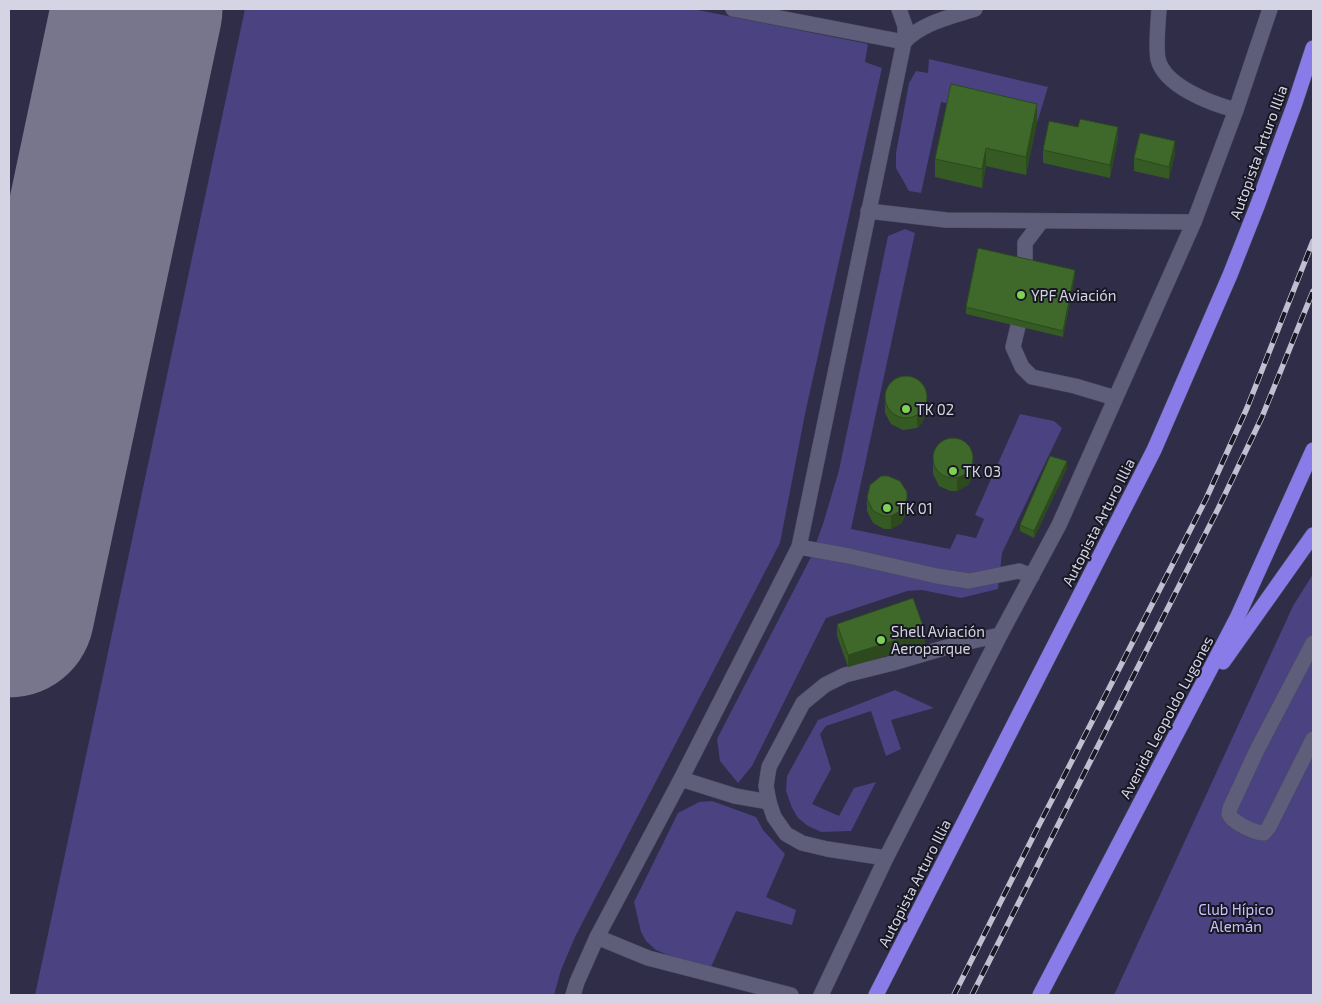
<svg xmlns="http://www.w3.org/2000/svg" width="1322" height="1004" viewBox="0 0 1322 1004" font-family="'Exo 2',sans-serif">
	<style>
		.green { fill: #4a4281 }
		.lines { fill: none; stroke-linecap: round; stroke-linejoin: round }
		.runway { stroke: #78768c; stroke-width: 171 }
		.service-casing { stroke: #4c4a61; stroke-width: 16 }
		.motorway-casing { stroke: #4c4a61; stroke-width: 16 }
		.service { stroke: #5e5d7a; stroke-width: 15 }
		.motorway { stroke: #897ce8; stroke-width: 15 }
		.rail-casing { stroke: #c0bfd2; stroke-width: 5.5 }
		.rail { stroke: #181723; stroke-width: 4; stroke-dasharray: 11; stroke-linecap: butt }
		.wall { fill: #365a24 }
		.shaded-wall { fill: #2c4a1d }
		.building { fill: #3f692a; stroke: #2c4a1d }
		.poi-dot { fill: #7dd153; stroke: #181723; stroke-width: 2 }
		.labels { text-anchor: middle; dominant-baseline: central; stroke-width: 4; stroke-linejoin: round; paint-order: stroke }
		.street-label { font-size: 15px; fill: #d4d4e5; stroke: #181723 }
		.poi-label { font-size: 15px; fill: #d4d4e5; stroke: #181723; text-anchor: start }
		.park-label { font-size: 15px; fill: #c5c2fc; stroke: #181723 }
	</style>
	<rect width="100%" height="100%" fill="#2f2d47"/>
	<g class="green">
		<polygon points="245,9 693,9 868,44 865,62 882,68 805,414 780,543 575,937 561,970 554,995 35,995"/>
		<polygon points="929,59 1048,87 1037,123 941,102 921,193 909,191 896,168 896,153 909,83 916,71 928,73"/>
		<polygon points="905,229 915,233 851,529 950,549 957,534 976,538 984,519 975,515 1020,414 1054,421 1062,428 1002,553 998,589 961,598 922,590 907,591 826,618 752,766 738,783 720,761 717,739 811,557 823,524 839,470 888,236"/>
		<polygon points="1313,574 1313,995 1114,995 1293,606"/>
		<polygon points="895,690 934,708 891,720 901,749 886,756 871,711 826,726 820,734 831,769 812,804 839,816 854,788 876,782 851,831 821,832 808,826 798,818 792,808 786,791 787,776 818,720"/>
		<polygon points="712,801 756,817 763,830 785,854 766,897 796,910 792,925 736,911 711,967 673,957 656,950 646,941 641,932 634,902 678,813 699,802"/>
	</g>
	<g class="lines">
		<polyline class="runway" points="9,612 137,9"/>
		<g class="service-casing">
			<g id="service">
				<polyline points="733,9 904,42"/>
				<polyline points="899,9 905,26 905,41"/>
				<path d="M1159,9C1158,21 1156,48 1158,59C1164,86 1212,104 1236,110"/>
				<polyline points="868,211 946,220 1194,222"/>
				<polyline points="1025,265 1025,243 1041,222"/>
				<polyline points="1018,326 1013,347 1022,367 1032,377 1075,386 1115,398"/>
				<polyline points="799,547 849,556 937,576 969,581 1019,571 1032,576"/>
				<path d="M1313,643L1257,750L1231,806C1230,807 1229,813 1229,814C1231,822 1257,834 1264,833L1269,827L1313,739"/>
				<polyline points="681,779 735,796 769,802"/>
				<polyline points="886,858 827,849 802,843 786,834 774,817 769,802 766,786 769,767 803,703 825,685 845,675 893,663 954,645 1000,635"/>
				<polyline points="573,995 577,982 597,937"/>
				<path d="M791,995L648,958L597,937L681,779L799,547L904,42C922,23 950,17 975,9"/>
				<polyline points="821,995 886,858 1000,635 1059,525 1194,222 1236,110 1270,9"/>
			</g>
		</g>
		<g class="motorway-casing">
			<g id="motorway">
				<polyline points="1223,662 1313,535"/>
				<polyline points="876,995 1154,450 1230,275 1258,204 1295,103 1313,48"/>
				<polyline points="1040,995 1237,618 1313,450"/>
			</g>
		</g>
		<use href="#service" class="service"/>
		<use href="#motorway" class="motorway"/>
		<g class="rail-casing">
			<g id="rail">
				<polyline points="954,995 1037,829 1206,499 1247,408 1313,241"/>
				<polyline points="972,995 1218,509 1262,417 1313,291"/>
			</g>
		</g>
		<use href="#rail" class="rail"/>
	</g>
	<g class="wall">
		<polygon points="1037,123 1026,175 986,166 982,188 935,177 935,159"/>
		<polygon points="1078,127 1118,139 1110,178 1043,163 1043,150"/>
		<polygon points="1175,154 1169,179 1134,171 1134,158"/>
		<polygon points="1075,276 1063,337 966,314 966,307"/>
		<polygon points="885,394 927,410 922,423 917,428 903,430 891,424 885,413"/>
		<polygon points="933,461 974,474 968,485 957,491 950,491 939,486 933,474"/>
		<polygon points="1067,468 1034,538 1020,531 1020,525"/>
		<polygon points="867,498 907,511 902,523 891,529 884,529 873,523 867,511"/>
		<polygon points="837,624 925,644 848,667 837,636"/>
	</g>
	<g class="shaded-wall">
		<polygon points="1037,104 1037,123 1026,175 1026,157"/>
		<polygon points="1118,127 1118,139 1110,178 1110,165"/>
		<polygon points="1175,141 1175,154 1169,179 1169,167"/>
		<polygon points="986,148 986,166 982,188 982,169"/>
		<polygon points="1075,270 1075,276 1063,337 1063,331"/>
		<polygon points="927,398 927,410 922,423 917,428 917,415"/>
		<polygon points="974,461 974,474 968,485 957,491 957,479"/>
		<polygon points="1067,461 1067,468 1034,538 1034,531"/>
		<polygon points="907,499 907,511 902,523 891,529 891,516"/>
		<polygon points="925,631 925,644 848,667 848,655"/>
	</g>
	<g class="building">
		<polygon points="951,84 1037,104 1026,157 986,148 982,169 935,159"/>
		<polygon points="1080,119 1118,127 1110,165 1043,150 1049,121 1078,127"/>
		<polygon points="1140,133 1175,141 1169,167 1134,158"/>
		<polygon points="978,248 1075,270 1063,331 966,307"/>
		<circle cx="906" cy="397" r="21"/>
		<circle cx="953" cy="458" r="20"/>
		<polygon points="1050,456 1067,461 1034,531 1020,525"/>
		<polygon points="881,476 888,476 900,481 907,492 907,499 902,510 891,516 884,516 873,511 867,498 870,485"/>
		<polygon points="913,598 925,631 848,655 837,624"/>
	</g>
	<g class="poi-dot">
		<circle cx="1021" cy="295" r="5"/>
		<circle cx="906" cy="409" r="5"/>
		<circle cx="953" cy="471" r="5"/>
		<circle cx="887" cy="508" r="5"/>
		<circle cx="881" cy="640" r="5"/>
	</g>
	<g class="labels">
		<g class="street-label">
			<text transform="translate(1258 152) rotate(-70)">Autopista Arturo Illia</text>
			<text transform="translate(1098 522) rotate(-63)">Autopista Arturo Illia</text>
			<text transform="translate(1166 717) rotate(-62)">Avenida Leopoldo Lugones</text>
			<text transform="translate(914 883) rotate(-63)">Autopista Arturo Illia</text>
		</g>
		<g class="poi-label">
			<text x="1031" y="295">YPF Aviación</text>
			<text x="916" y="409">TK 02</text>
			<text x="963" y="471">TK 03</text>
			<text x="897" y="508">TK 01</text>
			<text x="891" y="631">Shell Aviación<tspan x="891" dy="17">Aeroparque</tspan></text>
		</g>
		<g class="park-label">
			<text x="1236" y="909">Club Hípico<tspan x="1236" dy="17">Alemán</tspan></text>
		</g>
	</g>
	<rect width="1322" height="1004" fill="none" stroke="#d4d4e5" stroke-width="20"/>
</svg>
